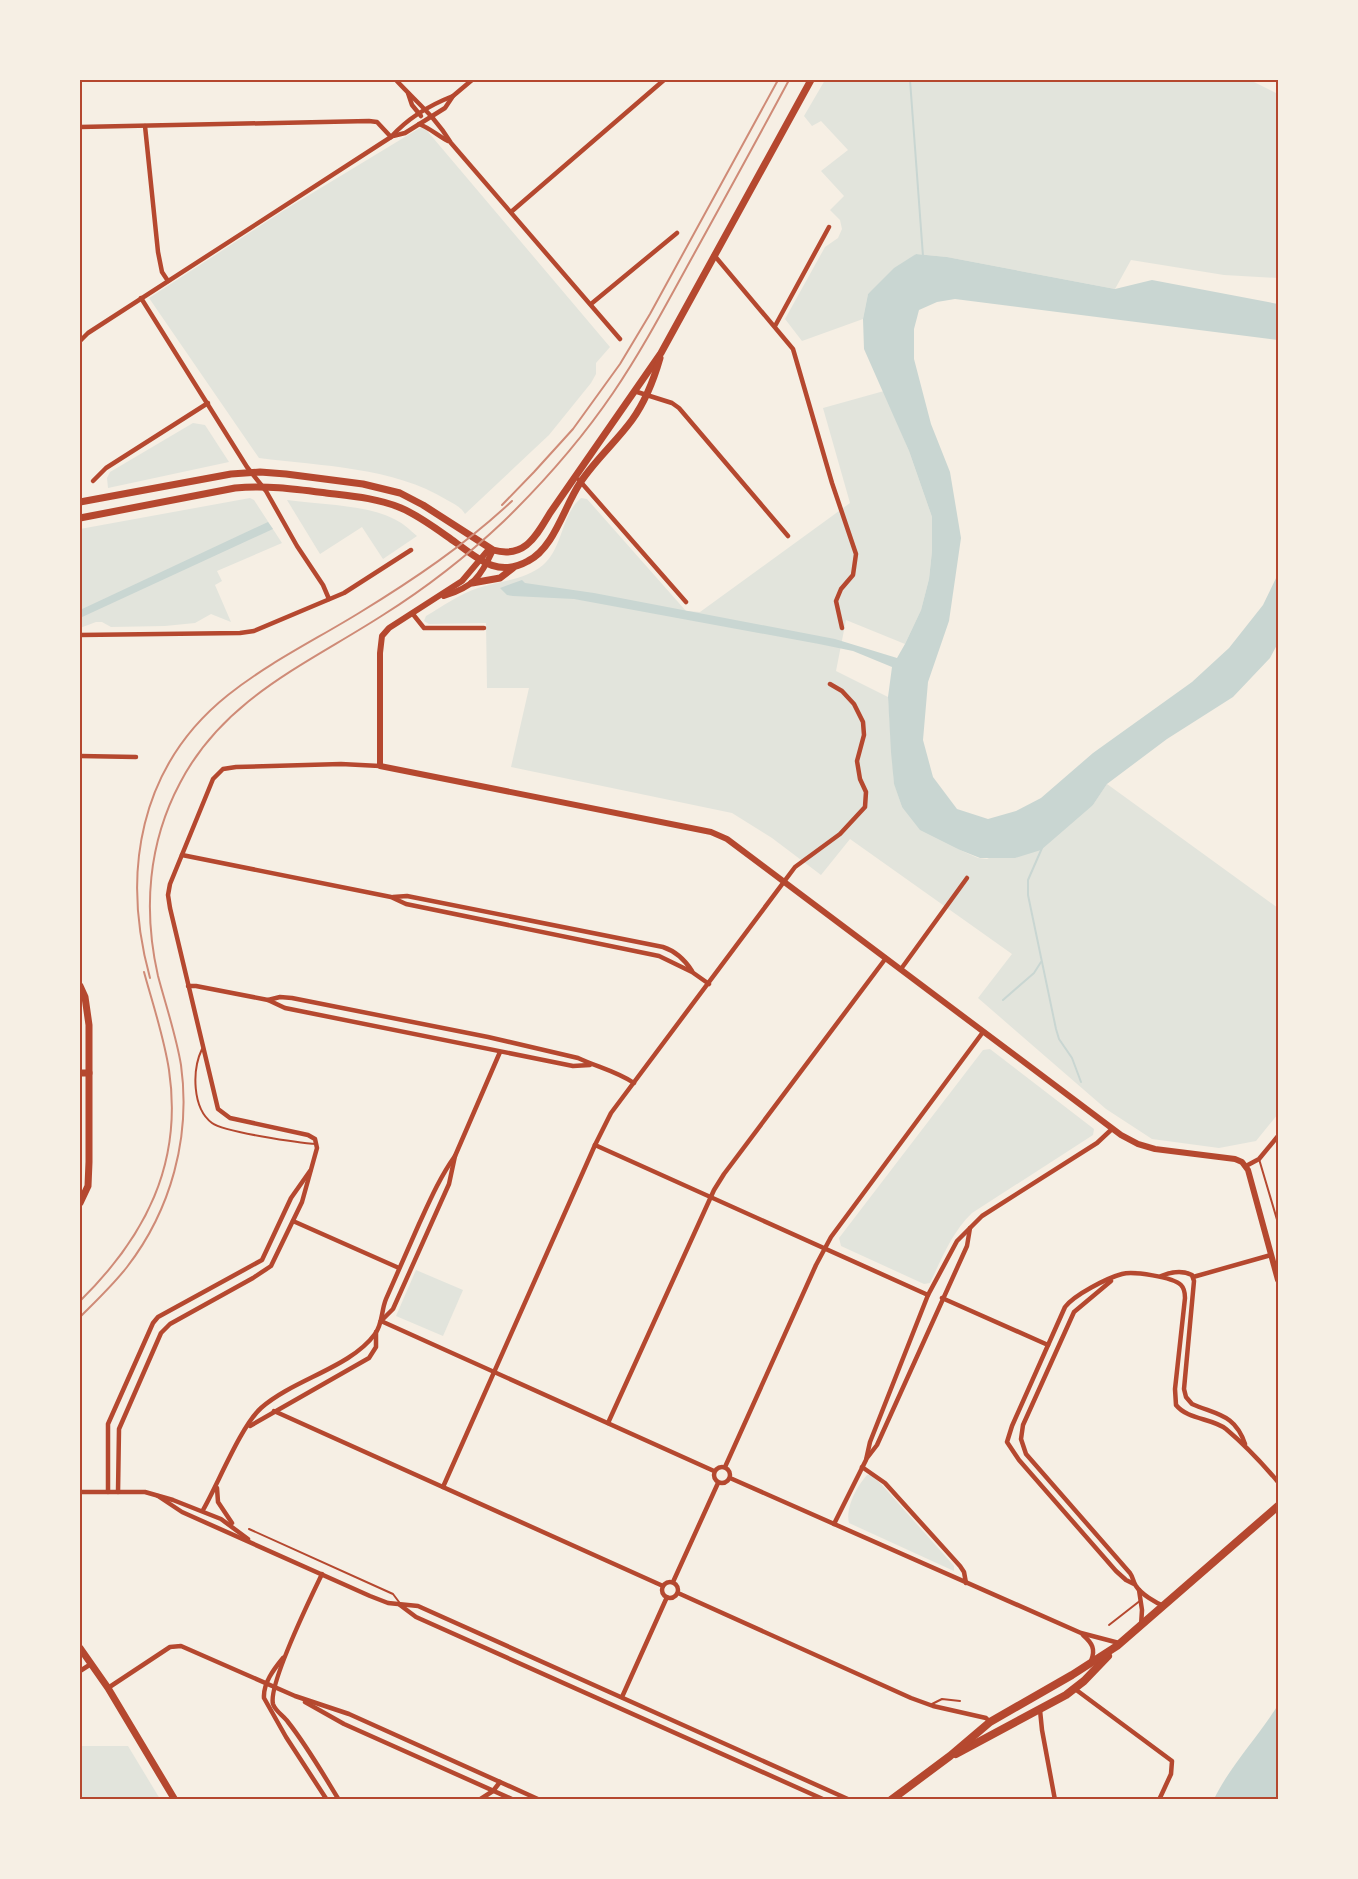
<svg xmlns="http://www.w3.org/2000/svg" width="1358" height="1879" viewBox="0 0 1358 1879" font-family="'Fira Sans',sans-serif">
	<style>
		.green { fill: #e2e4dc }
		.water { fill: #c9d6d2 }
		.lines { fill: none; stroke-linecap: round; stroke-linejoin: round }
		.stream { stroke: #c9d6d2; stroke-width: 2 }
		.service { stroke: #b5482f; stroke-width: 2 }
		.minor { stroke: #b5482f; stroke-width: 4.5 }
		.tertiary { stroke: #b5482f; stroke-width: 6 }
		.secondary { stroke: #b5482f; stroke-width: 7 }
		.primary { stroke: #b5482f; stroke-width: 8 }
		.rail { stroke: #cf8b77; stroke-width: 2 }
		.neatline { fill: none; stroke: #b5482f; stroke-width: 2 }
	</style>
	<rect width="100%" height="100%" fill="#f6efe4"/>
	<g class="green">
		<polygon points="825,80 1250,80 1278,94 1278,278 1224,275 1131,260 1115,289 947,257 916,254 868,294 863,319 802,341 785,319 825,247 838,238 842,229 840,220 830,210 844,196 821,171 848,150 821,121 812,126 804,116"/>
		<path d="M423,126L610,347L596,363V374L591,383L549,435L465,514C461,507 454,504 447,500C394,467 321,466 259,458L149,298L286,209Z"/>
		<path d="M884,391L909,451L932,517V551L929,579L921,610L905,644L846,620L836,671L888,697L894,783L902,807L960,850L978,858L987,859L1093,805L1107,784L1278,908C1278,929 1276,948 1278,969V1114L1256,1141L1219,1148L1152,1139L1106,1109L978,998L1012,954L850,839L821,875L772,838L732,813L511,767L529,688H487L486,623L429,624L424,621L426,616C443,606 460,594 478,588C500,581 525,580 543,565C563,548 561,515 581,498L587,499L686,611L700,612L850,503L823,408Z"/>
		<polygon points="193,423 205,425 229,462 108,488 107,478 110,472"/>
		<polygon points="250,498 254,500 282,543 217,571 222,581 215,585 231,622 211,614 195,623 165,626 111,627 102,622 96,622 80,628 80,529"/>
		<path d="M287,500C316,504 369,505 394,519C403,523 410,530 417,536L383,559L362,527L320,554Z"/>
		<path d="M990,1049L1094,1129L1093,1135L972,1213C952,1232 942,1258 930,1283L924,1284L841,1246L839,1238L983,1050Z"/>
		<polygon points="416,1270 463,1290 443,1336 396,1316"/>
		<path d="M867,1475H871L882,1485L954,1566V1571L849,1523C845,1508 857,1486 867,1475Z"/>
		<polygon points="80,1746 128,1746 160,1799 80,1799"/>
	</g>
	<g class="water">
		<polygon points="916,254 947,257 1115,289 1152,280 1278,304 1278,340 955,299 937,302 919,310 914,329 914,359 931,424 950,472 961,538 949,621 928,682 923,740 933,777 957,809 988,819 1016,811 1041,798 1093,753 1192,682 1229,648 1263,605 1278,574 1278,643 1270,658 1233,697 1167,739 1107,784 1093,805 1041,850 1015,858 980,858 960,850 920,830 902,807 894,784 891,752 888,697 892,667 853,651 819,644 574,599 513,596 507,595 500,588 522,580 525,583 594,593 835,639 897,658 905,644 921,610 929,579 932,551 932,517 909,451 864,349 863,319 868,294 894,268"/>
		<polygon points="268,522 273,529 80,618 80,610"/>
		<path d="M1278,1705V1799H1214C1230,1766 1258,1737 1278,1705Z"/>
	</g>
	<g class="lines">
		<g class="stream">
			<polyline points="910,80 923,256"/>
			<polyline points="1042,848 1028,880 1028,895 1056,1029 1059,1039 1072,1058 1081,1082"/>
			<polyline points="1003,1000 1034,973 1041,962"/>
		</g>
		<g class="service">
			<path d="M202,1049C192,1070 192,1108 212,1123C224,1132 299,1143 317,1144"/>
			<polyline points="1259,1159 1278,1223"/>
			<polyline points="249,1529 393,1594 399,1602"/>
			<polyline points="1109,1625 1141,1600"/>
			<polyline points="930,1705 942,1699 960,1701"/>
		</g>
		<g class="minor">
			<path d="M396,80C416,102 435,116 451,143L620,339"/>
			<polyline points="408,93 412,105 421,116"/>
			<path d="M419,124C430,128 438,136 448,141"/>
			<polyline points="145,126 158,252 162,272 168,281"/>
			<polyline points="80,127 369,121 377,122 391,137"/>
			<polyline points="393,136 405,133 445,108 453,96 472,80"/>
			<polyline points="511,212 664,80"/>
			<polyline points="714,255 793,349 832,483 856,554 853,575 841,589 836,601 842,628"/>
			<polyline points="141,298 247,467 266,491 297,546 323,585 329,599"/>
			<polyline points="591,304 677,233"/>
			<polyline points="775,326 829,227"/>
			<path d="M80,341L88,333L391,137C407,119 430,105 453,96"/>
			<polyline points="634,391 672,403 679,408 788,536"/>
			<polyline points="579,480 686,602"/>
			<polyline points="93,481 106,468 208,403"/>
			<polyline points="412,613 424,628 484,628"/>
			<polyline points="80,635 240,633 254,631 344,593 411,550"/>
			<polyline points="80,756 136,757"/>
			<polyline points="182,855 391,897 406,904 659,956 692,972 709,984"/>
			<path d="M393,897L407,896L663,947C675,951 685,960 692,971"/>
			<polyline points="901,969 967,878"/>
			<polyline points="188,986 196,986 268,1000 285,1008 573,1066 590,1065"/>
			<path d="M268,1000L280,997L292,998L488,1037L578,1058C597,1067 616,1071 634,1083"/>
			<polyline points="595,1145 928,1295"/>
			<polyline points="1246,1166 1259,1159 1278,1136"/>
			<polyline points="293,1221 399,1268"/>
			<path d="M1161,1276C1171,1272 1182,1270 1192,1275L1194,1281L1184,1389L1186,1397L1192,1404C1217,1415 1235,1414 1245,1444"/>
			<polyline points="1193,1277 1271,1255"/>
			<path d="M1111,1281L1074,1312L1023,1425L1021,1439L1026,1454L1130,1573C1133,1577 1133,1582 1136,1586C1141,1594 1156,1603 1164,1606"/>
			<polyline points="942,1298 1048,1345"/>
			<polyline points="381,1321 714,1471"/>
			<polyline points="381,1321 393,1309 449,1184 455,1156 500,1052"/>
			<polyline points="274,1411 663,1586"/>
			<polyline points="608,1423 714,1190 724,1174 886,958"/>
			<polyline points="250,1426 369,1358 376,1347 376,1332"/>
			<polyline points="867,1458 877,1445 967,1246 970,1228"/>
			<circle cx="722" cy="1475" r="8"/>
			<polyline points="725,1467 816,1265 831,1237 983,1032"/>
			<polyline points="862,1467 885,1483 960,1566 964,1572 966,1583"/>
			<polyline points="730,1478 1081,1633 1119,1643"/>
			<polyline points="443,1487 595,1145 611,1113 795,867 840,834 865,807 866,792 860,779 857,761 864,735 863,722 854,704 842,691 830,684"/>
			<polyline points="217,1488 218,1502 232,1523"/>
			<polyline points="80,1492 145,1492 173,1500 221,1519 248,1539"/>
			<polyline points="108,1492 108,1424 153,1323 158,1317 262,1260 291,1198 310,1171"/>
			<polyline points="118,1492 119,1429 161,1333 170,1324 253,1278 271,1266 302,1202 317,1148 315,1139 308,1135 230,1118 218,1109 170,908 168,895 170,884 213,779 223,769 236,767 341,764 380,766"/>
			<polyline points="158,1496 182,1512 370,1596 388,1603 418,1606 850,1800"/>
			<path d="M203,1510C218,1484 241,1426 261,1408C294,1379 350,1368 375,1334C383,1323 381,1311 386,1299C397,1274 408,1249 419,1224C430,1200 440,1177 455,1156"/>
			<polyline points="834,1524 866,1460 870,1442 928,1295 957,1241 982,1216 1097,1143 1112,1129"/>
			<path d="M322,1574C311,1597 268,1684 273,1704C275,1711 284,1716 288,1722C307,1746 323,1774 339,1800"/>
			<circle cx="670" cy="1590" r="8"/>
			<polyline points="673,1582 718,1483"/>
			<path d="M1134,1584L1126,1580L1116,1571L1019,1460L1007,1442L1012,1426L1065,1307C1074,1295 1107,1278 1122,1274C1133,1271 1173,1277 1181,1285C1184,1288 1185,1293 1185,1298L1175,1389L1176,1405C1188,1420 1212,1418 1226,1429C1245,1445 1262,1463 1278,1482"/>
			<polyline points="1139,1590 1142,1610 1141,1626"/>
			<polyline points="678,1593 911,1698 933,1706 986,1718 990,1722"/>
			<polyline points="400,1605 416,1617 825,1800"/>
			<path d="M1083,1635C1092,1643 1096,1649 1091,1661"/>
			<path d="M283,1658C274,1669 263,1683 264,1698L286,1737L327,1800"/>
			<polyline points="80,1671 91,1664"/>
			<polyline points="108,1688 170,1647 181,1646 295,1696 349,1714 540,1800"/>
			<polyline points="1075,1689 1172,1761 1171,1774 1159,1800"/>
			<polyline points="622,1697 667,1597"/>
			<polyline points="305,1702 344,1724 514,1800"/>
			<polyline points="1040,1710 1042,1730 1055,1800"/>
			<polyline points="479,1800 493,1791 500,1782"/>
		</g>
		<g class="tertiary">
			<polyline points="489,549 462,581 389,628 382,636 380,653 380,766 711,832 727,839 1121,1135 1138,1144 1155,1149 1235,1159 1242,1162 1248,1170 1278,1280"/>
			<path d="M444,596C473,587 480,578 493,550"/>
		</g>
		<g class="secondary">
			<path d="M80,502L231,474L260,472L286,474L363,484L400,493L423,505L493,550C525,559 536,536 550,513L661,353L811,80"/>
			<path d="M80,518L235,488C266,485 295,489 326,493C351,496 377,498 401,508C420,516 438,530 455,542C478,559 498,578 528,561C554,548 564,507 580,483C595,460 616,442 632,420C645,402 654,379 660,358"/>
			<polyline points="472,583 500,578 513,568"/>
			<polyline points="80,986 85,997 89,1025 89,1162 88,1186 80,1203"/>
			<polyline points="80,1073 89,1073"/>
			<polyline points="80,1648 108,1688 175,1800"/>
		</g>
		<g class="primary">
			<polyline points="956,1754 1066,1695 1084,1681 1108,1656"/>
			<polyline points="891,1800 950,1756 990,1722 1072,1675 1117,1646 1278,1506"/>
		</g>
		<g class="rail">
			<polyline points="502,505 534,472 573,429 620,364 650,314 778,80"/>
			<path d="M150,978C121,873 139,766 228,695C268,663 315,640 359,613C413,580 465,545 512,501"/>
			<path d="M80,1301C145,1237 183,1164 169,1070C164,1037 153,1005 144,972"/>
			<path d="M80,1317C96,1301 113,1285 127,1267C171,1210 191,1137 181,1065C176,1035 166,1006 158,976C143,910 148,843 180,783C224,698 307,664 383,615C426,588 467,556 504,521C544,482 581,440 613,393C643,349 668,301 694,254C726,196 758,138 789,80"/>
		</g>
	</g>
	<rect width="1358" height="1879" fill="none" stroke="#f6efe4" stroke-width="162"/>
	<rect x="81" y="81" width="1196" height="1717" class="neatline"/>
</svg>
